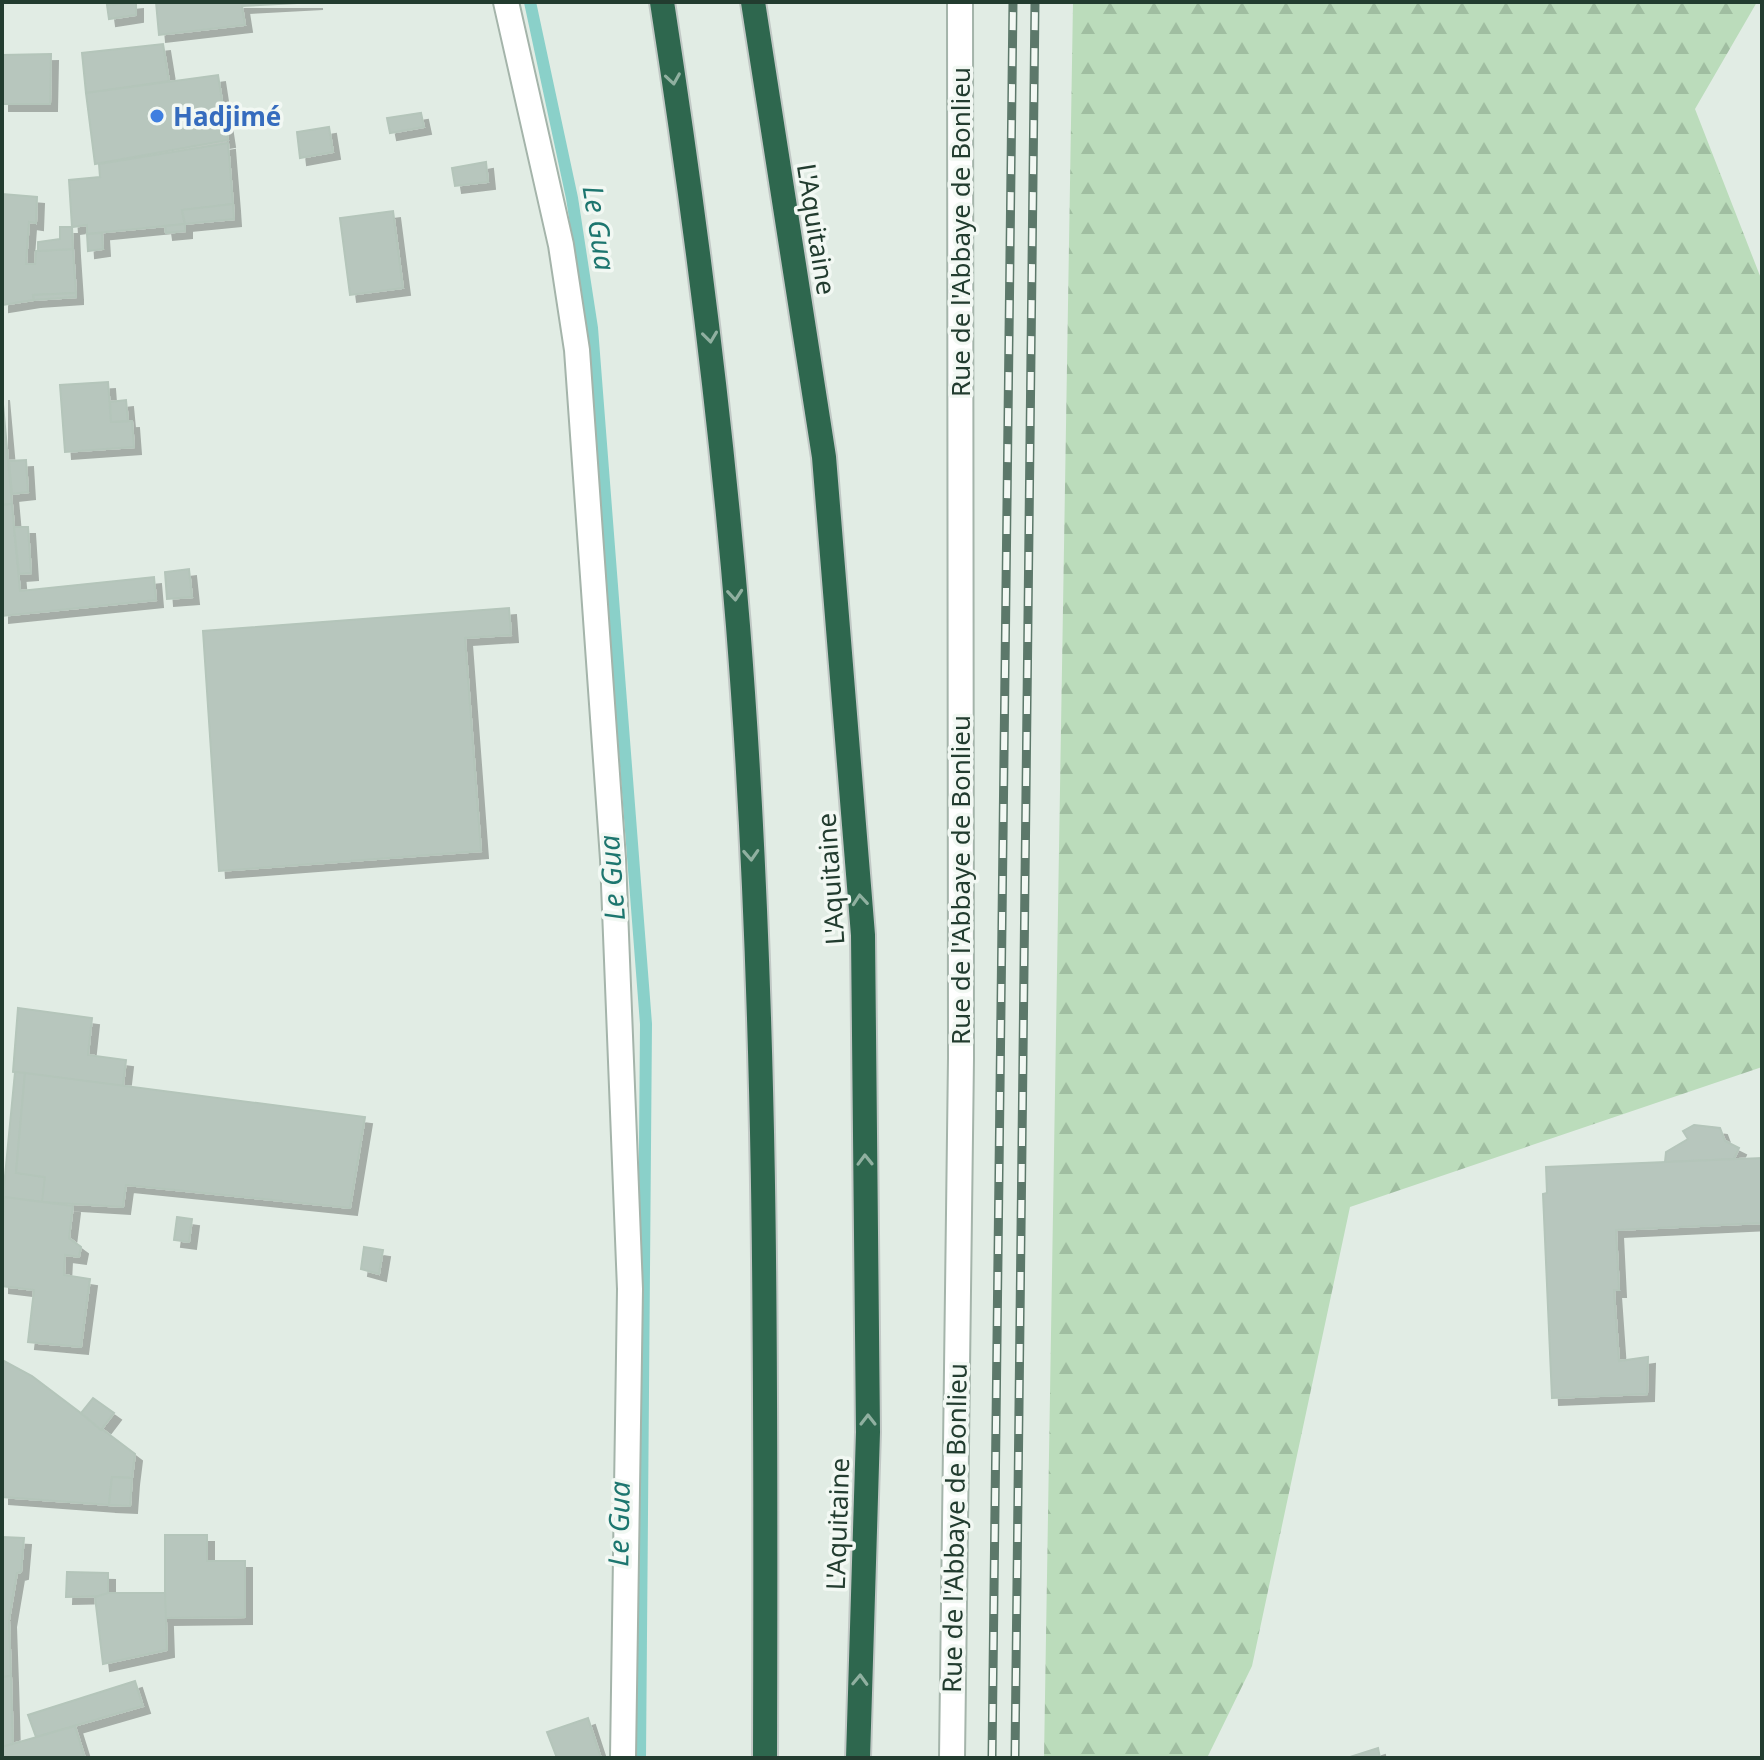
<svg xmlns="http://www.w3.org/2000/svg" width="1764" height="1760" viewBox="0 0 1764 1760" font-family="'Noto Sans',sans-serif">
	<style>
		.forest { fill: url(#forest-firs) }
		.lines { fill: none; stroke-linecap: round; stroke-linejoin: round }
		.stream { stroke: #8ad0c9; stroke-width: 12 }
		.building { fill: #b7c6bd; stroke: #b4c5ba; stroke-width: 2; filter: url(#shadow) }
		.minor-casing { stroke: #a4b4aa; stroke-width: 28 }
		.motorway-casing { stroke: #c1c8c5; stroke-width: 28 }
		.minor { stroke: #fff; stroke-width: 24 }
		.motorway { stroke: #2e674e; stroke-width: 24 }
		.rail-casing { stroke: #5c786a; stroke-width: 9 }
		.rail { stroke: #f2f8f3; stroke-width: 6; stroke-dasharray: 18; stroke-linecap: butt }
		.oneway { stroke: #90b0a0 }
		.shop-dot { fill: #3f7fe0; stroke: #f2f8f3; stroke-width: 3 }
		.labels { text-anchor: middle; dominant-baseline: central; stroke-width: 7; stroke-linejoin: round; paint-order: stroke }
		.shop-label { font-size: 26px; font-weight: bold; fill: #366cbe; stroke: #f2f8f3; text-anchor: start }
		.street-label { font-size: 26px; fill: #223c2f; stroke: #f2f8f3 }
		.water-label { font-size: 28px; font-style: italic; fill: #1d766f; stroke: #f2f8f3 }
	</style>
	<defs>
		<pattern id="forest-firs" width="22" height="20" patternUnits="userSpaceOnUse" patternTransform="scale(2)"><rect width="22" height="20" fill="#bbdcbb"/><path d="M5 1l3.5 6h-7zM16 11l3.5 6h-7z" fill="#a0bea1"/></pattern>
		<filter id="shadow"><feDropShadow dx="7" dy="7" stdDeviation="0" flood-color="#0004"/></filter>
	</defs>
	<rect width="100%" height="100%" fill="#e1ece4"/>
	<polygon class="forest" points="1073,2 1757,2 1695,109 1762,281 1762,1067 1350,1207 1252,1666 1207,1758 1044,1758"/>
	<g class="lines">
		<polyline class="stream" points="530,2 572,198 592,328 646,1024 640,1758"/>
	</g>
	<g class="building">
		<polygon points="136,2 136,15 109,19 107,5"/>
		<polygon points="156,2 316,2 242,6 245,25 159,35"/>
		<polygon points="163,44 169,81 86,93 82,53"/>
		<polygon points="51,54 50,104 2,104 2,55"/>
		<polygon points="218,75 228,140 95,164 86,93"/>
		<polygon points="421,113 424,127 390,133 387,118"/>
		<polygon points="329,127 333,152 300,158 297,132"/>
		<polygon points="228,143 233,204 182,210 185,224 87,234 87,225 72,227 69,180 100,177 99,164"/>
		<polygon points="486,162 488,182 455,186 452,168"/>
		<polygon points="2,194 37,197 36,223 29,222 26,264 35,264 36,251 73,249 76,293 33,295 34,300 2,305"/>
		<polygon points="233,204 234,219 185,224 182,210"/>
		<polygon points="393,211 403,288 350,295 340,218"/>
		<polygon points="185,224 185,231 166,233 165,226"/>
		<polygon points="60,227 72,227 73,249 38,251 38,242 60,239"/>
		<polygon points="102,233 103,249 88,251 87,234"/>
		<polygon points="76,293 76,297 34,300 33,295"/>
		<polygon points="108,382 111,422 132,421 134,447 65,452 60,385"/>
		<polygon points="2,393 12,504 2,505"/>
		<polygon points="126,400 128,421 111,422 110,402"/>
		<polygon points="26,460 28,492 12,494 9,461"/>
		<polygon points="12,504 20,591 154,577 156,600 2,616 2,505"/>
		<polygon points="14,527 28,527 31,573 19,574"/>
		<polygon points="189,569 192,597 167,599 165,572"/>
		<polygon points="509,608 511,635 465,638 481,851 219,871 203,631"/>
		<polygon points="18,1008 92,1018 88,1055 126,1060 123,1086 13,1072"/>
		<polygon points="15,1072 25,1073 16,1173 45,1177 43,1202 3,1197"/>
		<polygon points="25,1073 365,1117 350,1208 126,1185 123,1207 42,1202 45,1177 16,1173"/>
		<polygon points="1694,1125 1720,1128 1725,1141 1739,1148 1734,1159 1665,1162 1666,1152 1688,1139 1683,1131"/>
		<polygon points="1762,1158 1762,1223 1616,1230 1619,1290 1614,1290 1619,1361 1648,1357 1647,1394 1552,1398 1543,1194 1547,1193 1546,1167"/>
		<polygon points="4,1197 73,1206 69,1238 81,1247 79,1257 65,1255 64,1275 90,1279 81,1347 28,1342 34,1290 2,1286"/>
		<polygon points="177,1217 192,1219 189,1242 174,1240"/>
		<polygon points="364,1247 383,1250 379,1274 361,1269"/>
		<polygon points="2,1360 32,1376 135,1454 132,1478 112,1477 109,1505 2,1497"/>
		<polygon points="93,1398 114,1413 101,1430 81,1413"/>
		<polygon points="112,1477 132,1478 130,1506 109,1505"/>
		<polygon points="165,1535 207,1535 207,1561 245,1561 245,1617 165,1618"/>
		<polygon points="2,1537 24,1538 21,1572 17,1573 9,1620 11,1676 2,1677"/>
		<polygon points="67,1572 108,1573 108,1596 66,1597"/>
		<polygon points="108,1593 165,1593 167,1650 103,1664 95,1597"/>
		<polygon points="11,1676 13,1744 2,1747 2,1677"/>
		<polygon points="135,1681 143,1706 36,1737 28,1715"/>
		<polygon points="588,1718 601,1758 557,1758 547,1732"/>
		<polygon points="75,1726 85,1758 2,1758 2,1747"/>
		<polygon points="1378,1748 1380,1758 1347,1758"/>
	</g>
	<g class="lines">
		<g class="minor-casing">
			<g id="minor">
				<polyline points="506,2 561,245 577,350 613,859 630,1289 623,1758"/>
				<polyline points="952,1758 961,1058 960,2"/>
			</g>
		</g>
		<g class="motorway-casing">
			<g id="motorway">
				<path d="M662,2C694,209 721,416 738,626C768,1002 766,1381 765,1758"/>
				<polyline points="753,2 824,457 863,935 868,1432 858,1758"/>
			</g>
		</g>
		<use href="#minor" class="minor"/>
		<use href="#motorway" class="motorway"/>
		<g class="rail-casing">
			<g id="rail">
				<polyline points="992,1758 1013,2"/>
				<polyline points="1015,1758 1035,2"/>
			</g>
		</g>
		<use href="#rail" class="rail"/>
	</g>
	<defs><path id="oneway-chevron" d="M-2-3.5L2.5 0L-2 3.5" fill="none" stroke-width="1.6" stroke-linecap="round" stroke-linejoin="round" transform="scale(2)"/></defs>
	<g class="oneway">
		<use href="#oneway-chevron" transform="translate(673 79) rotate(81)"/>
		<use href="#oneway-chevron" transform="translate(710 337) rotate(83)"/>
		<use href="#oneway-chevron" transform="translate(735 595) rotate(85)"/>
		<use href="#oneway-chevron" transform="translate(751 855) rotate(87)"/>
		<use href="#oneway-chevron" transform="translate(860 900) rotate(-95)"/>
		<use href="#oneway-chevron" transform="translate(865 1160) rotate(-91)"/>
		<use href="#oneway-chevron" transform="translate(868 1420) rotate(-90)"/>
		<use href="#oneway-chevron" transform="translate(860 1680) rotate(-88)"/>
	</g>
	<circle class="shop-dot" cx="157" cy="116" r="8"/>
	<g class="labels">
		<g class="shop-label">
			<text x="173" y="116">Hadjimé</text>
		</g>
		<g class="street-label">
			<text transform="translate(817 229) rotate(81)">L'Aquitaine</text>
			<text transform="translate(960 232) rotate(-90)">Rue de l'Abbaye de Bonlieu</text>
			<text transform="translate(830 879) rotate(-94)">L'Aquitaine</text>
			<text transform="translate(960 880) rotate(-90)">Rue de l'Abbaye de Bonlieu</text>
			<text transform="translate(837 1524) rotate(-88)">L'Aquitaine</text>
			<text transform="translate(954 1528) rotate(-89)">Rue de l'Abbaye de Bonlieu</text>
		</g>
		<g class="water-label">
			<text transform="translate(600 228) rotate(81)">Le Gua</text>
			<text transform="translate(611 878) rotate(-94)">Le Gua</text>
			<text transform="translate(618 1524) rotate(-89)">Le Gua</text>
		</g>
	</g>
	<rect width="1764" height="1760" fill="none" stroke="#223c2f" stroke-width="8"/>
</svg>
